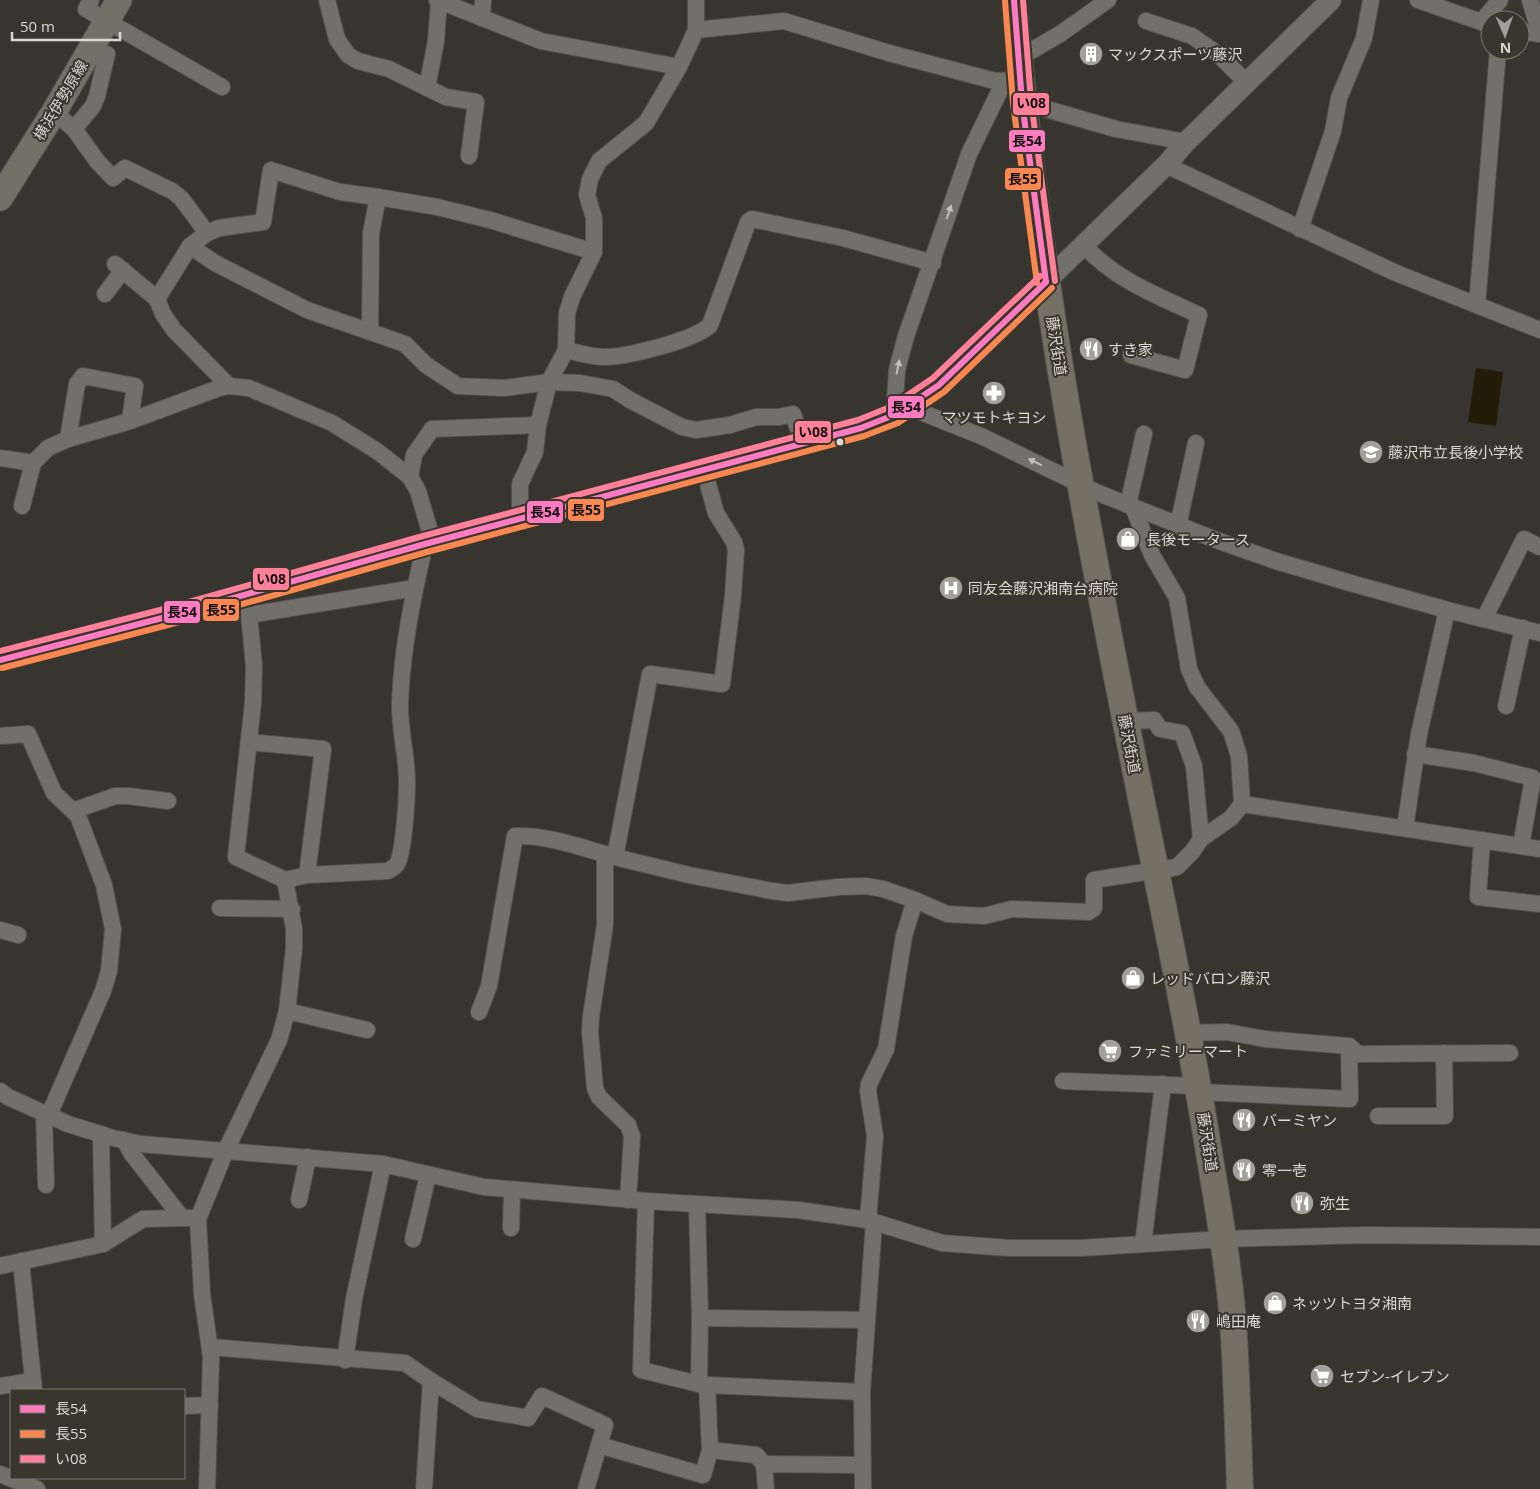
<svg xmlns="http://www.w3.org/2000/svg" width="1540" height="1489" viewBox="0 0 1540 1489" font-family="'Open Sans','Noto Sans JP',sans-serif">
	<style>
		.water { fill: #231c06 }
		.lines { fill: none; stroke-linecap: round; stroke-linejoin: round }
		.minor-casing { stroke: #53524d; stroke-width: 18 }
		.tertiary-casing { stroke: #53524d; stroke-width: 22 }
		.primary-casing { stroke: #53524d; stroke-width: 27 }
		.trunk-casing { stroke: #53524d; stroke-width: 28 }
		.minor { stroke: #72706c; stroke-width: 16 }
		.tertiary { stroke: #72706c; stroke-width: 20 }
		.primary { stroke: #737066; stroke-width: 25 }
		.trunk { stroke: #747064; stroke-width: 26 }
		.bus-1-casing { stroke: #39362d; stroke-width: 10 }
		.bus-2-casing { stroke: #39362d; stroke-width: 10 }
		.bus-3-casing { stroke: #39362d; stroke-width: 10 }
		.bus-1 { stroke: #fe7ac1; stroke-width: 6 }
		.bus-2 { stroke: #f88751; stroke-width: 6 }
		.bus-3 { stroke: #ff8098; stroke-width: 6 }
		.oneway { fill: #c1bfb9 }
		.bus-dot { fill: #dbd9d3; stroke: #39362d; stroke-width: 2 }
		.labels { text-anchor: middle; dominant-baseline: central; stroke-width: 4; stroke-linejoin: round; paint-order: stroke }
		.poi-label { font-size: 15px; fill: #dbd9d3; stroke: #39362d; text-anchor: start }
		.street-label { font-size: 15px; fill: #dbd9d3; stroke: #39362d }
		.line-badge { stroke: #39362d; stroke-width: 2 }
		.pale-badge-label { font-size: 14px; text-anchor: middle; font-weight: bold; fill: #111 }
	</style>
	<rect width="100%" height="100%" fill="#363530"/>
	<polygon class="water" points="1476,368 1503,372 1496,426 1468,422"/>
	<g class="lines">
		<g class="minor-casing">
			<g id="minor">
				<polyline points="91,0 86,9 222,87"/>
				<polyline points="327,0 337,39 348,55 358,61 389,69 446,97 476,102 469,156"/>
				<polyline points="437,0 541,41 679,67"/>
				<polyline points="696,0 696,30"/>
				<polyline points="1418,0 1490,25"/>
				<polyline points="1530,0 1540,34"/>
				<polyline points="482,18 483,0"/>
				<polyline points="1146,21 1192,36 1219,55 1247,83"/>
				<polyline points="1481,22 1500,0"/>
				<polyline points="1520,31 1540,34"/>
				<polyline points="1019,58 1060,34 1108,0"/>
				<polyline points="427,88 436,41 439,1"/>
				<polyline points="1022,102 1116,129 1186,142"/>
				<polyline points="54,112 74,129 97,161 113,178 125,168 172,191 181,198 207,233 190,246 215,263 307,310 405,344 426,365 458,386 504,388 549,382 580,383 613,389 630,400 682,427 696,430 730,425 756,417 779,417 793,414 803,444"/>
				<polyline points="74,129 93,106 97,96 107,54"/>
				<polyline points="1166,165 1396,273 1540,330"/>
				<polyline points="378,197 437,207 490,220 594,252"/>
				<polyline points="1300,229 1333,131 1339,98 1364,38 1371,0"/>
				<polyline points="207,233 219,228 263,222 271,170 340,192 378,197 371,233 370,331"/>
				<path d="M1083,244C1113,279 1158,296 1199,315L1185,370L1131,355"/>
				<polyline points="190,246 157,299 163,314 174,330 229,386 249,388 332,423 377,451 410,477 418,491 433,542"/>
				<polyline points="115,264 157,299"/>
				<polyline points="105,294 123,270"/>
				<polyline points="1477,305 1498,50"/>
				<path d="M566,350C579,353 592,357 605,357C626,357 696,340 710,325L748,222L752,219L843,238L933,263"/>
				<polyline points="908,407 981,436 1096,492 1216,540 1276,561 1347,582 1447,610 1540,633"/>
				<polyline points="894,415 897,370 906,336 969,154 1000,90 1007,82"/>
				<polyline points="68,439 77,384 83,376 135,386 130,421"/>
				<polyline points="0,458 33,463 48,448 68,439 130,421 219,388 229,386"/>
				<polyline points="410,477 414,455 432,429 538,425"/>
				<polyline points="1128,505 1144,434"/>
				<polyline points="22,506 33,463"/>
				<polyline points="520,520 520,484 535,452 538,425 549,382 566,350 567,313 572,297 594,252 594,218 587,195 590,179 599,161 646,123 679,67 696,30 784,21 889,53 995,81 1020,80"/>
				<polyline points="1178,526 1196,443"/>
				<path d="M247,594L254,666L253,703L236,857L285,880L307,875L388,871C391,869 394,868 397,864C404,852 407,798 407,782C407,755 399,728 400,702C402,649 413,596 425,544"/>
				<polyline points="249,615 415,588"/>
				<polyline points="1484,619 1524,539 1540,547"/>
				<polyline points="1506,706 1523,628"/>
				<polyline points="1126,721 1154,720 1160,729 1182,733 1194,766 1201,839"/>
				<polyline points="0,736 28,734 54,793 78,816 104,885 113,929 109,971 103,991 49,1115"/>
				<polyline points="249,742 323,749 307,875"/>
				<polyline points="1415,754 1474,763 1533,778 1521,846"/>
				<polyline points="1242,804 1540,849"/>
				<polyline points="73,811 115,796 128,796 168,801"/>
				<polyline points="1405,828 1419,734 1447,610"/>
				<polyline points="1482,840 1478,897 1540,904"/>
				<polyline points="605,854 605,925 591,1016 590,1032 595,1088 599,1097 628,1125 632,1136 628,1200"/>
				<polyline points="615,857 689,875 772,891 788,893 838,887 866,886 883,889 915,900 947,914 984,916 1012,909 1089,912 1094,908 1094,880 1177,867 1192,852 1201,839 1231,818 1242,804 1239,756 1231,731 1197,687 1189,669 1177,598 1152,555 1133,507"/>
				<polyline points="220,908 292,909"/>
				<polyline points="0,930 18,935"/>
				<polyline points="287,1011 367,1030"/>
				<path d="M479,1012L489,986L515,836C549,835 582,848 615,857L650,674L722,684L733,596L736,550L734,542L716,513L704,470"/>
				<polyline points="1188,1033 1227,1032 1265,1039 1349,1046 1358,1054 1510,1053"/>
				<polyline points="1063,1081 1198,1086"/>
				<polyline points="0,1091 8,1097 68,1124 113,1138 141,1144 383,1164 484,1187 646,1201 798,1210 868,1220 942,1243 1009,1248 1081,1248 1223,1239 1365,1235 1540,1237"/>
				<polyline points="1200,1092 1350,1099 1349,1046"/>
				<polyline points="44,1113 46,1185"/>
				<polyline points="1378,1116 1445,1116 1444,1053"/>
				<polyline points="101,1134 103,1244"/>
				<polyline points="124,1140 132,1154 182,1218 191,1218"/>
				<polyline points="299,1200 308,1157"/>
				<polyline points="646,1201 641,1370 699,1384"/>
				<polyline points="868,1220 875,1136 868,1091 869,1084 886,1049 904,936 915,900"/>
				<polyline points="511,1228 512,1190"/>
				<polyline points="413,1239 428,1175"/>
				<polyline points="1143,1244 1163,1084"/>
				<polyline points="21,1261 34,1390"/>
				<polyline points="0,1266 103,1244 143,1219 182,1218"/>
				<polyline points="700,1318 867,1320"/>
				<polyline points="210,1347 405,1363 431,1381 424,1489"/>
				<polyline points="345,1360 354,1299 383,1164"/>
				<polyline points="431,1381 477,1409 528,1418 542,1396 605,1425 599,1445"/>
				<polyline points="707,1385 862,1392"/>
				<polyline points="0,1386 33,1381"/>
				<polyline points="184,1406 210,1405"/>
				<polyline points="710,1450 756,1455 764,1464"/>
				<polyline points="0,1474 37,1489"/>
				<polyline points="207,1489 211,1357 202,1294 198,1219 226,1150 279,1040 287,1011 294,948 294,929 285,880"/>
				<polyline points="586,1489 599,1445 703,1475 710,1450 707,1385 699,1384 700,1318 697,1204"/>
				<polyline points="766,1489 764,1464 861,1465"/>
				<polyline points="863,1489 862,1392 874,1222"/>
			</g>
		</g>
		<g class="tertiary-casing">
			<polyline id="tertiary" points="0,660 166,617 425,544 861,428 894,415 939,385 1166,165 1186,142 1331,0"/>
		</g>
		<g class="primary-casing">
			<polyline id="primary" points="0,198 54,112 119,0"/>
		</g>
		<g class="trunk-casing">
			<path id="trunk" d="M1014,0C1036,272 1089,540 1143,808C1167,926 1192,1045 1211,1165C1220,1217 1229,1270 1233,1322C1237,1378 1238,1434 1240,1489"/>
		</g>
		<use href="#minor" class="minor"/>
		<use href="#tertiary" class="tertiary"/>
		<use href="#primary" class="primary"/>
		<use href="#trunk" class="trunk"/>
		<g class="bus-1-casing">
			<g id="bus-1">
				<polyline points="1014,0 1022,102 1046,282"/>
				<polyline points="0,660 166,617 425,544 861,428 894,415 939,385 1046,282"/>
			</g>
		</g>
		<g class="bus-2-casing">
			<g id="bus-2">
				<polyline points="1005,1 1013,103 1037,283"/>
				<polyline points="2,668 168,625 427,552 864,436 898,423 944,392 1052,288"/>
			</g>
		</g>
		<g class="bus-3-casing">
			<g id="bus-3">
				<polyline points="1023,0 1031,101 1055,281"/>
				<polyline points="0,651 164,609 423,536 858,420 890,407 933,378 1040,276"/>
			</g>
		</g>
		<use href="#bus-1" class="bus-1"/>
		<use href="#bus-2" class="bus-2"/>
		<use href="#bus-3" class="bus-3"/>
	</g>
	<defs><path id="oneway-solid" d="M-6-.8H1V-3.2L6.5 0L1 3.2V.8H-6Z" transform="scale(1.25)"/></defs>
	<g class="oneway">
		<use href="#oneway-solid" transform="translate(949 212) rotate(-71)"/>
		<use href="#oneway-solid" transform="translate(898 367) rotate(-78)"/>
		<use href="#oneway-solid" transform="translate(1035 462) rotate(-154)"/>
	</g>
	<defs>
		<g id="building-disc" transform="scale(1.25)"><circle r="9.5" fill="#a1a09a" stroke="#39362d"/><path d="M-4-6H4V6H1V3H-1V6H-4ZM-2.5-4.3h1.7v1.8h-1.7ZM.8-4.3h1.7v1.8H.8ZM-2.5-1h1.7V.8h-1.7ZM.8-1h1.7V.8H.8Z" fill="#fff"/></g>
		<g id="restaurant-disc" transform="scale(1.25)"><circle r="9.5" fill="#a1a09a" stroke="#39362d"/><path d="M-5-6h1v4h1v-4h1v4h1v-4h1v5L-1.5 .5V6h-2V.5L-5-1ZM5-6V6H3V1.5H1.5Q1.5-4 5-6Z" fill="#fff"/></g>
		<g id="pharmacy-disc" transform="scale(1.25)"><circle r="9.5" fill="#a1a09a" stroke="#39362d"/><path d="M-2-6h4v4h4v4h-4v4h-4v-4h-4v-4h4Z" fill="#fff"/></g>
		<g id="school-disc" transform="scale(1.25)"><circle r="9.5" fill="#a1a09a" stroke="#39362d"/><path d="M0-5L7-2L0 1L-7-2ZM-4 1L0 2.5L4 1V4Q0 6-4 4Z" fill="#fff"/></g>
		<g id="shop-disc" transform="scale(1.25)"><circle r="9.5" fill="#a1a09a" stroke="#39362d"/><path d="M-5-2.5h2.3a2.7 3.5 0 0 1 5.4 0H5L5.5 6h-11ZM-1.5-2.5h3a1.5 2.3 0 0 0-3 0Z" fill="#fff"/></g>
		<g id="hospital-disc" transform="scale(1.25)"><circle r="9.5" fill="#a1a09a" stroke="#39362d"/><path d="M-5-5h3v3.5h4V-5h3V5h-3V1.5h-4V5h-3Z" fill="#fff"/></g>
		<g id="supermarket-disc" transform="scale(1.25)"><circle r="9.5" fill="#a1a09a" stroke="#39362d"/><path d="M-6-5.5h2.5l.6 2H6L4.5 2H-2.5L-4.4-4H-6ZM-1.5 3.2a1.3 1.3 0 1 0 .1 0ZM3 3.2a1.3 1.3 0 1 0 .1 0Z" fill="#fff"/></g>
	</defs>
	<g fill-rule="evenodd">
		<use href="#building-disc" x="1091" y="54"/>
		<use href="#restaurant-disc" x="1091" y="349"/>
		<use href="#pharmacy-disc" x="994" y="393"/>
		<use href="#school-disc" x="1371" y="452"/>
		<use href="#shop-disc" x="1128" y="539"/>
		<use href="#hospital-disc" x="951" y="588"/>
		<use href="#shop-disc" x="1133" y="978"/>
		<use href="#supermarket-disc" x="1110" y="1051"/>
		<use href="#restaurant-disc" x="1244" y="1120"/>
		<use href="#restaurant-disc" x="1244" y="1170"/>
		<use href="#restaurant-disc" x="1302" y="1203"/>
		<use href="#shop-disc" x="1275" y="1303"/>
		<use href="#restaurant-disc" x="1198" y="1321"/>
		<use href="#supermarket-disc" x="1322" y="1376"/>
	</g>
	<circle class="bus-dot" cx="840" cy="442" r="4.5"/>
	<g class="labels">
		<g class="poi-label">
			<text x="1108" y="54">マックスポーツ藤沢</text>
			<text x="1108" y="349">すき家</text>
			<text x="994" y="417" text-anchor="middle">マツモトキヨシ</text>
			<text x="1388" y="452">藤沢市立長後小学校</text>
			<text x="1146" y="539">長後モータース</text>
			<text x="968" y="588">同友会藤沢湘南台病院</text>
			<text x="1150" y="978">レッドバロン藤沢</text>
			<text x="1128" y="1051">ファミリーマート</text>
			<text x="1262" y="1120">バーミヤン</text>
			<text x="1262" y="1170">零一壱</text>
			<text x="1320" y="1203">弥生</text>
			<text x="1292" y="1303">ネッツトヨタ湘南</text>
			<text x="1216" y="1321">嶋田庵</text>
			<text x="1340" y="1376">セブン-イレブン</text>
		</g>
		<g class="street-label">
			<text transform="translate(60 100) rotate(-59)">横浜伊勢原線</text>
			<text transform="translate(1057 346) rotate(81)">藤沢街道</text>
			<text transform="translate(1130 744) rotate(79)">藤沢街道</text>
			<text transform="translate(1208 1142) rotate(81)">藤沢街道</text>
		</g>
	</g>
	<g class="line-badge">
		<rect x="1012" y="92" width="38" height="24" rx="5" fill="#ff8098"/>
		<rect x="1008" y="129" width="38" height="24" rx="5" fill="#fe7ac1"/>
		<rect x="1004" y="167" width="38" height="24" rx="5" fill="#f88751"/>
		<rect x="887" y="395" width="38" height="24" rx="5" fill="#fe7ac1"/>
		<rect x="794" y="420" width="38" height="24" rx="5" fill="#ff8098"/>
		<rect x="567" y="498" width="38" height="24" rx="5" fill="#f88751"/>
		<rect x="526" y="500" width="38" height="24" rx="5" fill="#fe7ac1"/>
		<rect x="252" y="567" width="38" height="24" rx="5" fill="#ff8098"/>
		<rect x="202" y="598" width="38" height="24" rx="5" fill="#f88751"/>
		<rect x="163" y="600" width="38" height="24" rx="5" fill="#fe7ac1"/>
	</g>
	<g class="pale-badge-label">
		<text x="1031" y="108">い08</text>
		<text x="1027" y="146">長54</text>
		<text x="1023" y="184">長55</text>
		<text x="906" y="412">長54</text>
		<text x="813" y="437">い08</text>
		<text x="586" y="515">長55</text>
		<text x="545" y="517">長54</text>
		<text x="271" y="584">い08</text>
		<text x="221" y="615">長55</text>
		<text x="182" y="617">長54</text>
	</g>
	<rect x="10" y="1389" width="175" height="90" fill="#39362d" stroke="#7a776f"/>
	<rect x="20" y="1405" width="25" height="8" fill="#fe7ac1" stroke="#7a776f"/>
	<text x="55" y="1414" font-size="15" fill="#dbd9d3">長54</text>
	<rect x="20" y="1430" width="25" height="8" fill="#f88751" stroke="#7a776f"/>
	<text x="55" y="1439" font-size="15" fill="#dbd9d3">長55</text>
	<rect x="20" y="1455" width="25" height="8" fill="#ff8098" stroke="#7a776f"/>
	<text x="55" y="1464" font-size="15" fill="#dbd9d3">い08</text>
	<g transform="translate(1505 35) rotate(178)"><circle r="24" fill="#39362d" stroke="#7a776f"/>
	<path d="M0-4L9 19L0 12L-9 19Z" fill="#a1a09a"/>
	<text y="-8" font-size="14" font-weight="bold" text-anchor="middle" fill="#dbd9d3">N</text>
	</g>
	<path d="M12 32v8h108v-8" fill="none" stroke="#dbd9d3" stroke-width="2.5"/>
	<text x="20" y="32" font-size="15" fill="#dbd9d3" stroke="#39362d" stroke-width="4" paint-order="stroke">50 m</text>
</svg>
